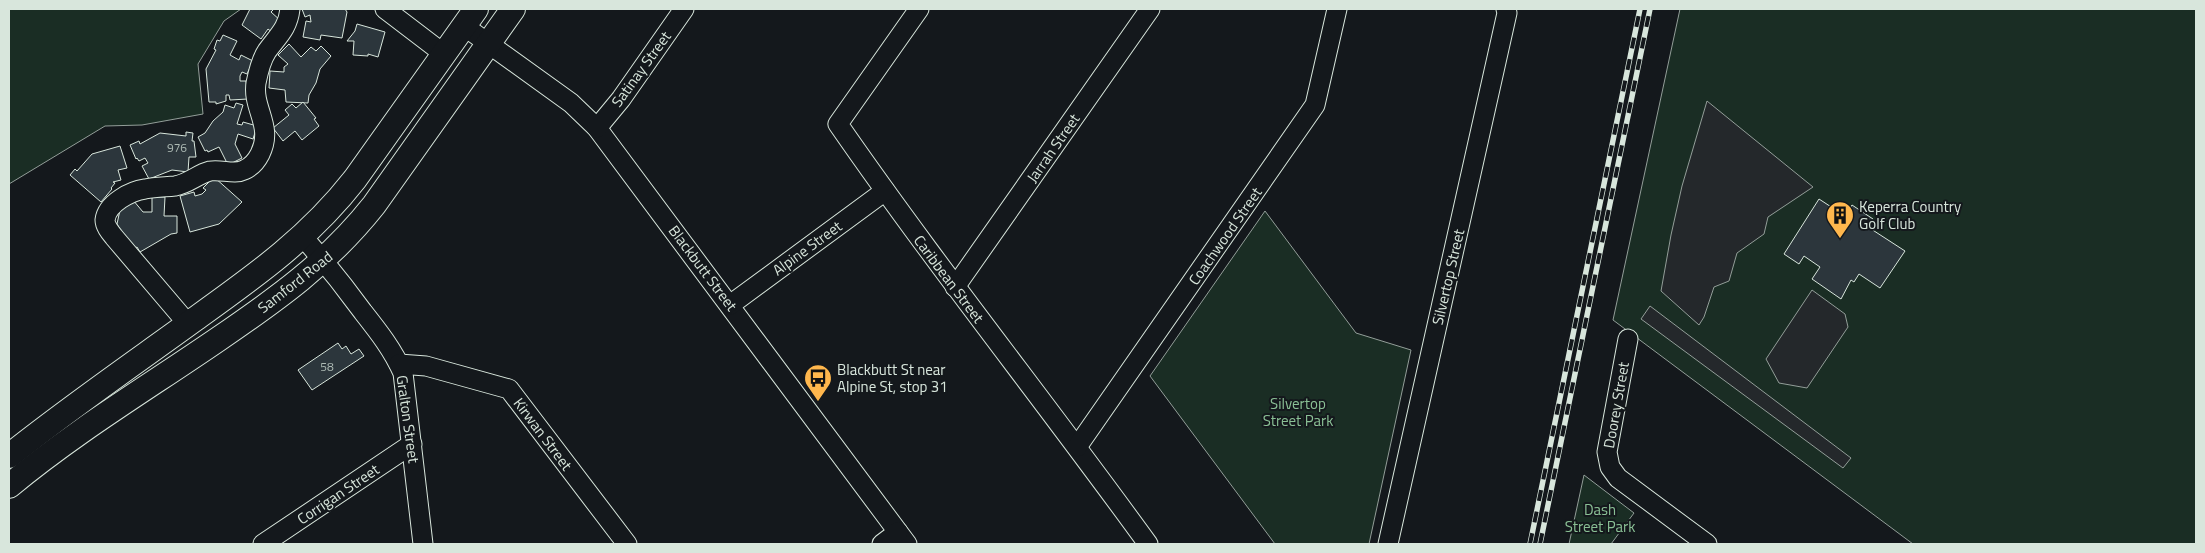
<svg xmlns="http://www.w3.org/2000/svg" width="2205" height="553" viewBox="0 0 2205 553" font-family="'Titillium Web',sans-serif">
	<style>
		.green { fill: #1a2d24; stroke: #939e99 }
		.parking { fill: #24282b; stroke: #939e99 }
		.building { fill: #2c363c; stroke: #d8e6dc }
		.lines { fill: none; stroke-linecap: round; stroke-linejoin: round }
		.minor-casing { stroke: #d8e6dc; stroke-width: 21 }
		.major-casing { stroke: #d8e6dc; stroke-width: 26 }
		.minor { stroke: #14181c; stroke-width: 19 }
		.major { stroke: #14181c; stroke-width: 24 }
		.rail-casing { stroke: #d8e6dc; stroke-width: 5.5 }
		.rail { stroke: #14181c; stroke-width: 4; stroke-dasharray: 11; stroke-linecap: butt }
		.labels { text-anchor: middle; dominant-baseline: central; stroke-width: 4; stroke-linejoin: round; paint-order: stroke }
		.number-label { font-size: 12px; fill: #adbab4 }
		.street-label { font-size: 15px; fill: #d8e6dc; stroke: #14181c }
		.poi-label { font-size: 15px; fill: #d8e6dc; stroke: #14181c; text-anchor: start }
		.park-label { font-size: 15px; fill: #8ac095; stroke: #14181c }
	</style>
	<rect width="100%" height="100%" fill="#14181c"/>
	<g class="green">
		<polygon points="9,9 241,9 224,21 198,64 203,114 142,125 105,126 9,184"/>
		<polygon points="1680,9 2196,9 2196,544 1913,544 1613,320"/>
		<polygon points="1265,211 1356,333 1411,350 1369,544 1275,544 1150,376"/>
		<polygon points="1584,475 1634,513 1611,544 1569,544"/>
	</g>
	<g class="parking">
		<polygon points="1707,101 1813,187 1768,217 1764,234 1737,253 1729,281 1714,287 1704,317 1699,325 1661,291 1671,235 1682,186"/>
		<polygon points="1812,290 1845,314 1848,327 1807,388 1779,383 1766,359"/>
		<polygon points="1650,306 1851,458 1843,468 1641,319"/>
	</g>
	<g class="building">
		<polygon points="250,9 274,9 271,12 281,21 273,33 268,29 261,39 242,25"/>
		<polygon points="302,9 345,9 347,12 342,38 321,35 320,40 303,37 306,21 311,22 310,15 305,17"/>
		<polygon points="357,24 385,32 378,57 368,54 368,56 353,55 354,41 347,41 355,31"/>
		<polygon points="223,35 237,41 230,55 239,60 241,55 253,61 247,74 242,72 240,76 240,81 246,81 248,99 230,100 229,95 226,95 226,101 216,104 216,102 209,102 206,69 216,50 214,49 217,40 220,41"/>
		<polygon points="289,44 301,57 311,47 316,51 321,46 331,56 320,69 316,83 309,95 308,103 286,102 285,90 269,88 270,71 284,72 284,67 288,64 278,55"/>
		<polygon points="303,102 316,118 314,119 319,126 302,140 295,131 283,141 273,128 289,115 285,110 292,104 296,108"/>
		<polygon points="236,103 243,105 237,124 242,125 243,122 257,126 253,139 238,134 235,144 242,158 228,165 219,147 208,152 207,150 205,151 198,137 205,133 213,121 223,112 225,105 234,108"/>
		<polygon points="186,132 193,133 192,141 194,141 196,157 189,157 188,172 172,170 149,179 142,166 148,163 145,158 139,161 137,158 136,159 130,145 139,141 140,144 160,133 186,136"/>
		<polygon points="120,146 127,168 118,170 121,180 113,182 115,183 111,188 112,189 101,202 70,175 75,169 77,171 92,154"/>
		<polygon points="214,177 242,202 219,224 190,232 180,196 194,192 195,196 202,194 206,190 203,188"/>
		<polygon points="152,197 165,197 164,216 177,216 177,233 171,234 140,252 137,247 132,250 117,224 120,210 133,200 143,212 152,212"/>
		<polygon points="1819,199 1845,216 1852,205 1873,219 1868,227 1905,251 1880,288 1859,274 1854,282 1851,280 1841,299 1812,279 1820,267 1804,256 1799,264 1784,254"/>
		<polygon points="338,343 342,349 346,346 351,354 359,349 364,356 312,390 298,370"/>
	</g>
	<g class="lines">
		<g class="minor-casing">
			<g id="minor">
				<polyline points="385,9 444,54"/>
				<path d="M919,9L838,124C937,267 1046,403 1148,544"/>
				<polyline points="464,26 571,103 597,128 907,544"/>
				<polyline points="597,128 621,99 684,9"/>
				<path d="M303,237C324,261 344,286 363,312C378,331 393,350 403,373L423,544"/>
				<polyline points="955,287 1150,9"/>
				<polyline points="730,305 885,191"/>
				<path d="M188,324L114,237C110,232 105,226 105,220C107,203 131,191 145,189C155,187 165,187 175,186C188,184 198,174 210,171C222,169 234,175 244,170C251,167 257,160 260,154C274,126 252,109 256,83C258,73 261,60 267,51C278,36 288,28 290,9"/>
				<polyline points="1628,339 1607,452 1610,467 1618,478 1707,544"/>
				<polyline points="399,364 426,366 509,389 627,544"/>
				<polyline points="1077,447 1315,105 1337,9"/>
				<polyline points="263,544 412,444"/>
				<polyline points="882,544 898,532"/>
				<polyline points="1388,544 1507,13 1506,9"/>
			</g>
		</g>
		<g class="major-casing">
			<g id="major">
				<path d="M9,456C69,408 133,364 195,319C255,276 309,238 355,179L476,9"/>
				<path d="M9,486C74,432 147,388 217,340C277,299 328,263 374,205L513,9"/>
			</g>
		</g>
		<use href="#minor" class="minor"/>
		<use href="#major" class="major"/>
		<g class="rail-casing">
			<g id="rail">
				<polyline points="1530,544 1640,9"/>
				<polyline points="1540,544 1650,9"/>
			</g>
		</g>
		<use href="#rail" class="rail"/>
	</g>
	<defs>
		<g id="building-pin" transform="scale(1.4375)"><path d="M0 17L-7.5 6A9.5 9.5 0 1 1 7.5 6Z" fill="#ffb74d" stroke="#14181c"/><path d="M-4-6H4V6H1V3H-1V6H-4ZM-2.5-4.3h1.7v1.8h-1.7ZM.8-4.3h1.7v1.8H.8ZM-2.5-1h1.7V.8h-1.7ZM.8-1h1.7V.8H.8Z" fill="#111"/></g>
		<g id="bus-pin" transform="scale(1.4375)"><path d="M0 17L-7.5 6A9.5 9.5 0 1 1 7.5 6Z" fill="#ffb74d" stroke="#14181c"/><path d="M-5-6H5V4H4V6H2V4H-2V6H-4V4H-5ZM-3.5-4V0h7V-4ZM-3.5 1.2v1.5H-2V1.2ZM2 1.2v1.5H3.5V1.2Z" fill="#111"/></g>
	</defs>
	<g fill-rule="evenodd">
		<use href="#building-pin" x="1840" y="215"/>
		<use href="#bus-pin" x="818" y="378"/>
	</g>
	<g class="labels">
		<g class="number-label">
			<text x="177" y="147">976</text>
			<text x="327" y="366">58</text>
		</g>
		<g class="street-label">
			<text transform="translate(641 69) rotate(-54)">Satinay Street</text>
			<text transform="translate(1053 148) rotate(-55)">Jarrah Street</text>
			<text transform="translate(1225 236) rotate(-55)">Coachwood Street</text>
			<text transform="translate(807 248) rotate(-36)">Alpine Street</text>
			<text transform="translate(703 268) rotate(53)">Blackbutt Street</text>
			<text transform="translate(1448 277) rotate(-77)">Silvertop Street</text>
			<text transform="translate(949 279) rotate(53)">Caribbean Street</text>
			<text transform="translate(295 282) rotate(-38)">Samford Road</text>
			<text transform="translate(1616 405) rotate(-80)">Doorey Street</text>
			<text transform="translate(408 419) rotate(82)">Gralton Street</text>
			<text transform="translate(543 434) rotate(53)">Kirwan Street</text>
			<text transform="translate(338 494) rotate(-34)">Corrigan Street</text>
		</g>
		<g class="poi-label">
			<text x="1859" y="206">Keperra Country<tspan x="1859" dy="17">Golf Club</tspan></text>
			<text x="837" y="369">Blackbutt St near<tspan x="837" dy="17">Alpine St, stop 31</tspan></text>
		</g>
		<g class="park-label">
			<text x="1298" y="403">Silvertop<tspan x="1298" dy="17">Street Park</tspan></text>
			<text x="1600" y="509">Dash<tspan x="1600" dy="17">Street Park</tspan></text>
		</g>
	</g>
	<rect width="2205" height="553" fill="none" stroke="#d8e6dc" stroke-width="20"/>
</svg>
